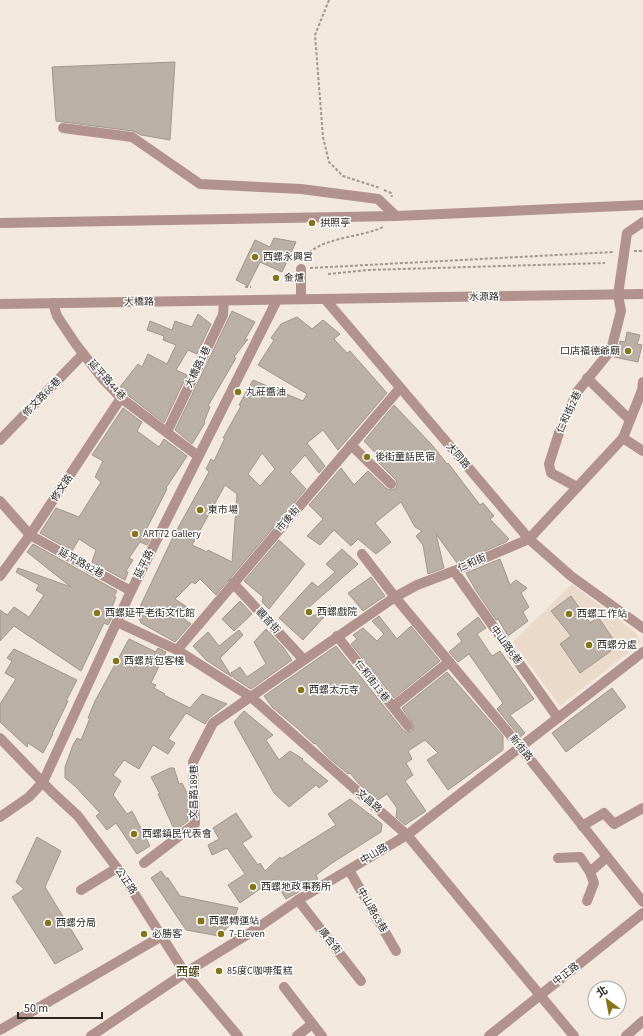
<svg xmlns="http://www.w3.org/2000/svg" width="643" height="1036" viewBox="0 0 643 1036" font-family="'Source Sans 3','Noto Sans TC',sans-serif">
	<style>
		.built { fill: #ebdac9 }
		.building { fill: #bab0a5; stroke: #a0968c; fill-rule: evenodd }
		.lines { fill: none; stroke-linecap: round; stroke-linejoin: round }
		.path { stroke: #9f978f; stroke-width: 2; stroke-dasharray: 3 2; stroke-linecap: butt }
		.minor { stroke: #b1928d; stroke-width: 10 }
		.poi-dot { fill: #867518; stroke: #fff; stroke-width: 1.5 }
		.labels { text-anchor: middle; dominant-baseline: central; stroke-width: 3; stroke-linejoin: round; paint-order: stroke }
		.poi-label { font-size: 10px; fill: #2a2622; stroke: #fff; text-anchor: start }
		.street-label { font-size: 10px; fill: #2a2622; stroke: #fff }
		.quarter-label { font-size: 12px; fill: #372f03; stroke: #fff }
	</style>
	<rect width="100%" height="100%" fill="#f3e8dd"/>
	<polygon class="built" points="572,584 635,632 641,643 560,706 513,642"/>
	<g class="building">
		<polygon points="175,62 170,140 141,135 133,131 56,121 52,67"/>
		<polygon points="274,238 296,242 282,272 260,262 248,286 236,280 255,240 270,247"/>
		<polygon points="232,311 255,322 244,341 248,339 234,357 236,358 208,406 210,407 204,422 205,423 192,444 175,430"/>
		<polygon points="198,314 211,324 197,354 188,350 176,370 187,375 164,423 125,393 120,387 138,364 142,367 148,354 167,364 176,345 163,340 164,336 147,330 150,321 172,330 175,321 192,327"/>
		<path d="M297,317L312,329L323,320L340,334L334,339L347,353L350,351L387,393L338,450L323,430L307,443L325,466L319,473L305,455L290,472L306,489L216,595L200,579L195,584L192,582L175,599L190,609L183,618L191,624L175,642L141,623L137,613L174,535L209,472L206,469L211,459L214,461L225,438H223L241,406L239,405L253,380L303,401L307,394L258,365L274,340L271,338L281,324ZM262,453L275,469L260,486L248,474ZM225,485L237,494L232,562L208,550L207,552L192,545Z"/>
		<polygon points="627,332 640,335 637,344 642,345 638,362 614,357 617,352 620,341 625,342"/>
		<polygon points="394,405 432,445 447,464 448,463 480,505 483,503 494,516 490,519 509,539 506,542 457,563 436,534 444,568 428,574 423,545 416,536 422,531 415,527 401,502 375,523 391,542 376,554 358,539 351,546 334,530 320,545 307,536 323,519 309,505 341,468 354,485 368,471 387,489 392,490 396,488 397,485 396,480 378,462 381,459 364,441"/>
		<polygon points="123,408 142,422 137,431 159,447 164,439 187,456 166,488 167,489 145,532 152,535 147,545 140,542 129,558 133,560 126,571 128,572 125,580 92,562 96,550 79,539 72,551 40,533 56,508 79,517 101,482 95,477 103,461 92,455"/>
		<polygon points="279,540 305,564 269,609 262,602 263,597 244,581"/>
		<polygon points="33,544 117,591 114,596 116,597 110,612 114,613 108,625 104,623 81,671 14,626 0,641 0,610 7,615 14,607 29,617 44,595 36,590 39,585 16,572 18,568 71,587 27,552"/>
		<polygon points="342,549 358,564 308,608 314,616 330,605 333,607 303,640 279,618 312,582 318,587 335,572 326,564"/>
		<polygon points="500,559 510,585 516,580 527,588 521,593 529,607 523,612 528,621 508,636 498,619 496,620 475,589 466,573"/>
		<polygon points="371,577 385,596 363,611 348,593"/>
		<polygon points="571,596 590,623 598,617 618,646 580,673 560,644 571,636 551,611"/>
		<polygon points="240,601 252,614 234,631 222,619"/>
		<polygon points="379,616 397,639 411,626 440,661 394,698 351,644 357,639 353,635 363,628 377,641 384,634 372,621"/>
		<polygon points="478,617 486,628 477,634 492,656 500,651 534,699 510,715 525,733 520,737 497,709 503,703 469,654 458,662 449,652 462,641 457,634"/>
		<polygon points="266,629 283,647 292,660 251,689 234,678 231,673 240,667 247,677 266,664 254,642"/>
		<polygon points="239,630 243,635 220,658 232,677 206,660 193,646 208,632 219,646"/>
		<polygon points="129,639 156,652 158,648 166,652 151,683 156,685 154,688 165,694 164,695 190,708 202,694 227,704 209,718 205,724 186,713 168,739 175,743 168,754 153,745 139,769 124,760 113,775 121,781 113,795 127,814 132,811 150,846 137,854 116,823 107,830 96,816 100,813 75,786 65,778 65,767 73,745 77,738 81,740 90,718 88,718 95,701"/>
		<polygon points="336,646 403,730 406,732 412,731 414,725 402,708 447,672 503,736 503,750 448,790 427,760 438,753 425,740 408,751 412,759 406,763 413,775 405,781 426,811 405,825 396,817 397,808 387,794 378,800 359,784 350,773 348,774 328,757 315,743 314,744 297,728 272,707 264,696"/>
		<polygon points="14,649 77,680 66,701 68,701 52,734 53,734 43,753 28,743 27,747 0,722 0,704 16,679 5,673 12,661 7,658"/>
		<polygon points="612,688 626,707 566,752 552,733"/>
		<polygon points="244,711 273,735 266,740 279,760 290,751 303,759 302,760 328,781 319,788 316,785 289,807 274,793 234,722"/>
		<polygon points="170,768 174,768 179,784 182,783 188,795 188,821 175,831 158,794 160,794 151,777"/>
		<polygon points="350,799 382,824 381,832 332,863 316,875 318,879 302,889 302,890 286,899 274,879 240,903 228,885 245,874 227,848 212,855 208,845 219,839 213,828 236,813 252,837 242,843 258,865 260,863 265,871 280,857 281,859 336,825 328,814"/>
		<polygon points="37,837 61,851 45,887 83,949 55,964 12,897 24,889 16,882"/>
		<polygon points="161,871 166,878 168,878 180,896 238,908 233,922 219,936 186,930 151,878"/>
	</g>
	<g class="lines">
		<g class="path">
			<polyline points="329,0 315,35 323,137 329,162 343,176 380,188"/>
			<polyline points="384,190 391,193 392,197"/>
			<polyline points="634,251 643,251"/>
			<path d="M303,260C316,237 361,238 383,227"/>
			<polyline points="310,268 613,252"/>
			<polyline points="328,274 368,270 605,263"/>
			<polyline points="245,287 251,287"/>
		</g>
		<g class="minor">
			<polyline points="63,128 132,137 200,184 301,189 378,199 396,216"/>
			<polyline points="0,223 396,216 643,205"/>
			<polyline points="301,269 301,299"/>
			<polyline points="325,299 529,539 571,576 643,628"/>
			<polyline points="53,303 57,316 75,343 102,378 121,398 198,456"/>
			<polyline points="0,304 643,294"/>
			<polyline points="587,378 630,420"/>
			<polyline points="167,432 223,315 224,301"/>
			<polyline points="623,438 643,451"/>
			<polyline points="0,440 83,354"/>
			<polyline points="351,445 391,484"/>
			<polyline points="577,487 551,473 549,464 559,433 577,392 611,350 621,311 618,295 627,233 643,222"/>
			<polyline points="0,501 30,535 131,591"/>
			<polyline points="362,554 395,597 521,748 643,902"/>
			<polyline points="454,571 558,718"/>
			<polyline points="0,576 30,535 121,398"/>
			<polyline points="233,583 303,659"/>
			<polyline points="117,622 177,650 251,697 407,835 574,1036"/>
			<polyline points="337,636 408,726"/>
			<polyline points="177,650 400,388"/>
			<polyline points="395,705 449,662"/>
			<polyline points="0,738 52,792 78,816 123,876 185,973 238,1036"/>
			<polyline points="0,817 29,797 43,782 131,591 277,300"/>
			<polyline points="582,826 604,813 614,824 643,808"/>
			<polyline points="558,858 580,857 590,872 594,883 587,901"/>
			<polyline points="144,863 195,824 193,762 213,723 395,597 417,585 454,571 529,539 623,438 642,390 643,382"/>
			<polyline points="349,870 396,951"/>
			<polyline points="590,872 607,857"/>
			<polyline points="81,890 117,868"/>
			<polyline points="298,900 361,981"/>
			<polyline points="284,987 322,1036"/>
			<polyline points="0,1030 162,936"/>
			<polyline points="91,1036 185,973 253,931 298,900 407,835 643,652"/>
			<polyline points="297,1036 312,1024"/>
			<polyline points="489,1036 643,913"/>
			<polyline points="626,1036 643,1021"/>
		</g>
	</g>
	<g class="poi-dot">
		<circle cx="312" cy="223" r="4"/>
		<circle cx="255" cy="257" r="4"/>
		<circle cx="276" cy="278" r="4"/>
		<circle cx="628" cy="351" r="4"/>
		<circle cx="238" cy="392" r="4"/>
		<circle cx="367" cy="457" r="4"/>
		<circle cx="200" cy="510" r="4"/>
		<circle cx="135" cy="534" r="4"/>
		<circle cx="309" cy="612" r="4"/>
		<circle cx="97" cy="613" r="4"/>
		<circle cx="569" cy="614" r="4"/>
		<circle cx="589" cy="645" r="4"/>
		<circle cx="116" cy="661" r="4"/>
		<circle cx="301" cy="690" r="4"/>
		<circle cx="134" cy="834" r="4"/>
		<circle cx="253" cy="887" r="4"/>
		<rect x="197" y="917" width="8" height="8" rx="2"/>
		<circle cx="48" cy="923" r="4"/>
		<circle cx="144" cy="934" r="4"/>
		<circle cx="221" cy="934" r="4"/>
		<circle cx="219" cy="971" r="4"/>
	</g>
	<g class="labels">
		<g class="poi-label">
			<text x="320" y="223">拱照亭</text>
			<text x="263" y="257">西螺永興宮</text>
			<text x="284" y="278">金爐</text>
			<text x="620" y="351" text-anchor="end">口店福德爺廟</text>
			<text x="246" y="392">丸莊醬油</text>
			<text x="375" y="457">後街童話民宿</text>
			<text x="208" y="510">東市場</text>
			<text x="143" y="534">ART72 Gallery</text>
			<text x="317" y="612">西螺戲院</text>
			<text x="105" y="613">西螺延平老街文化館</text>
			<text x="577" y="614">西螺工作站</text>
			<text x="597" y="645">西螺分處</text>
			<text x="124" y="661">西螺背包客棧</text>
			<text x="309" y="690">西螺太元寺</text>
			<text x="142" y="834">西螺鎮民代表會</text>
			<text x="261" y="887">西螺地政事務所</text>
			<text x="209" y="921">西螺轉運站</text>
			<text x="56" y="923">西螺分局</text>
			<text x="152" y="934">必勝客</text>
			<text x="229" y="934">7-Eleven</text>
			<text x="227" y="971">85度C咖啡蛋糕</text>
		</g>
		<g class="street-label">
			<text transform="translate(484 297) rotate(-1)">水源路</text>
			<text transform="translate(139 302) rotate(-1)">大橋路</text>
			<text transform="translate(198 367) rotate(-64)">大橋路1巷</text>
			<text transform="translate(107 380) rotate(48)">延平路44巷</text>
			<text transform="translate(42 397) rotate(-46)">修文路66巷</text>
			<text transform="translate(569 412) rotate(-65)">仁和街2巷</text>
			<text transform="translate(458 456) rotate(50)">大同路</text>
			<text transform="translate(62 488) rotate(-56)">修文路</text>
			<text transform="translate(288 519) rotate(-49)">市後街</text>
			<text transform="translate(81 563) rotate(29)">延平路82巷</text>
			<text transform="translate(472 563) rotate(-24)">仁和街</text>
			<text transform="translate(144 564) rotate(-64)">延平路</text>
			<text transform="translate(268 621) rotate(47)">觀音街</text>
			<text transform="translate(506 645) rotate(54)">中山路6巷</text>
			<text transform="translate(372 681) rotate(52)">仁和街13巷</text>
			<text transform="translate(521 748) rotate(51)">新街路</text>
			<text transform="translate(194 792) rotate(-90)">文昌路189巷</text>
			<text transform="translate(369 801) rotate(41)">文昌路</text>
			<text transform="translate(374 854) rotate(-31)">中山路</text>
			<text transform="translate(126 881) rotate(56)">公正路</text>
			<text transform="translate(372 910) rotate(60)">中山路63巷</text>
			<text transform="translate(330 941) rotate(52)">廣合街</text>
			<text transform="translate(566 974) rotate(-38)">中正路</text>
		</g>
		<g class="quarter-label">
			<text x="188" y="972">西螺</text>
		</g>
	</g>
	<g transform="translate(607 1000) rotate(328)"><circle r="19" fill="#ffffff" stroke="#aaa8a7"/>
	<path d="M0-3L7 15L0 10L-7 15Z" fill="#867518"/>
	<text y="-6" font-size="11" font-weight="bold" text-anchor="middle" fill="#2a2622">北</text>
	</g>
	<path d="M18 1012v6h84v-6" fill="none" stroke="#2a2622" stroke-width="2"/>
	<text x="24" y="1012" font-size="12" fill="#2a2622" stroke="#ffffff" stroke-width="3" paint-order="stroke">50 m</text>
</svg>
